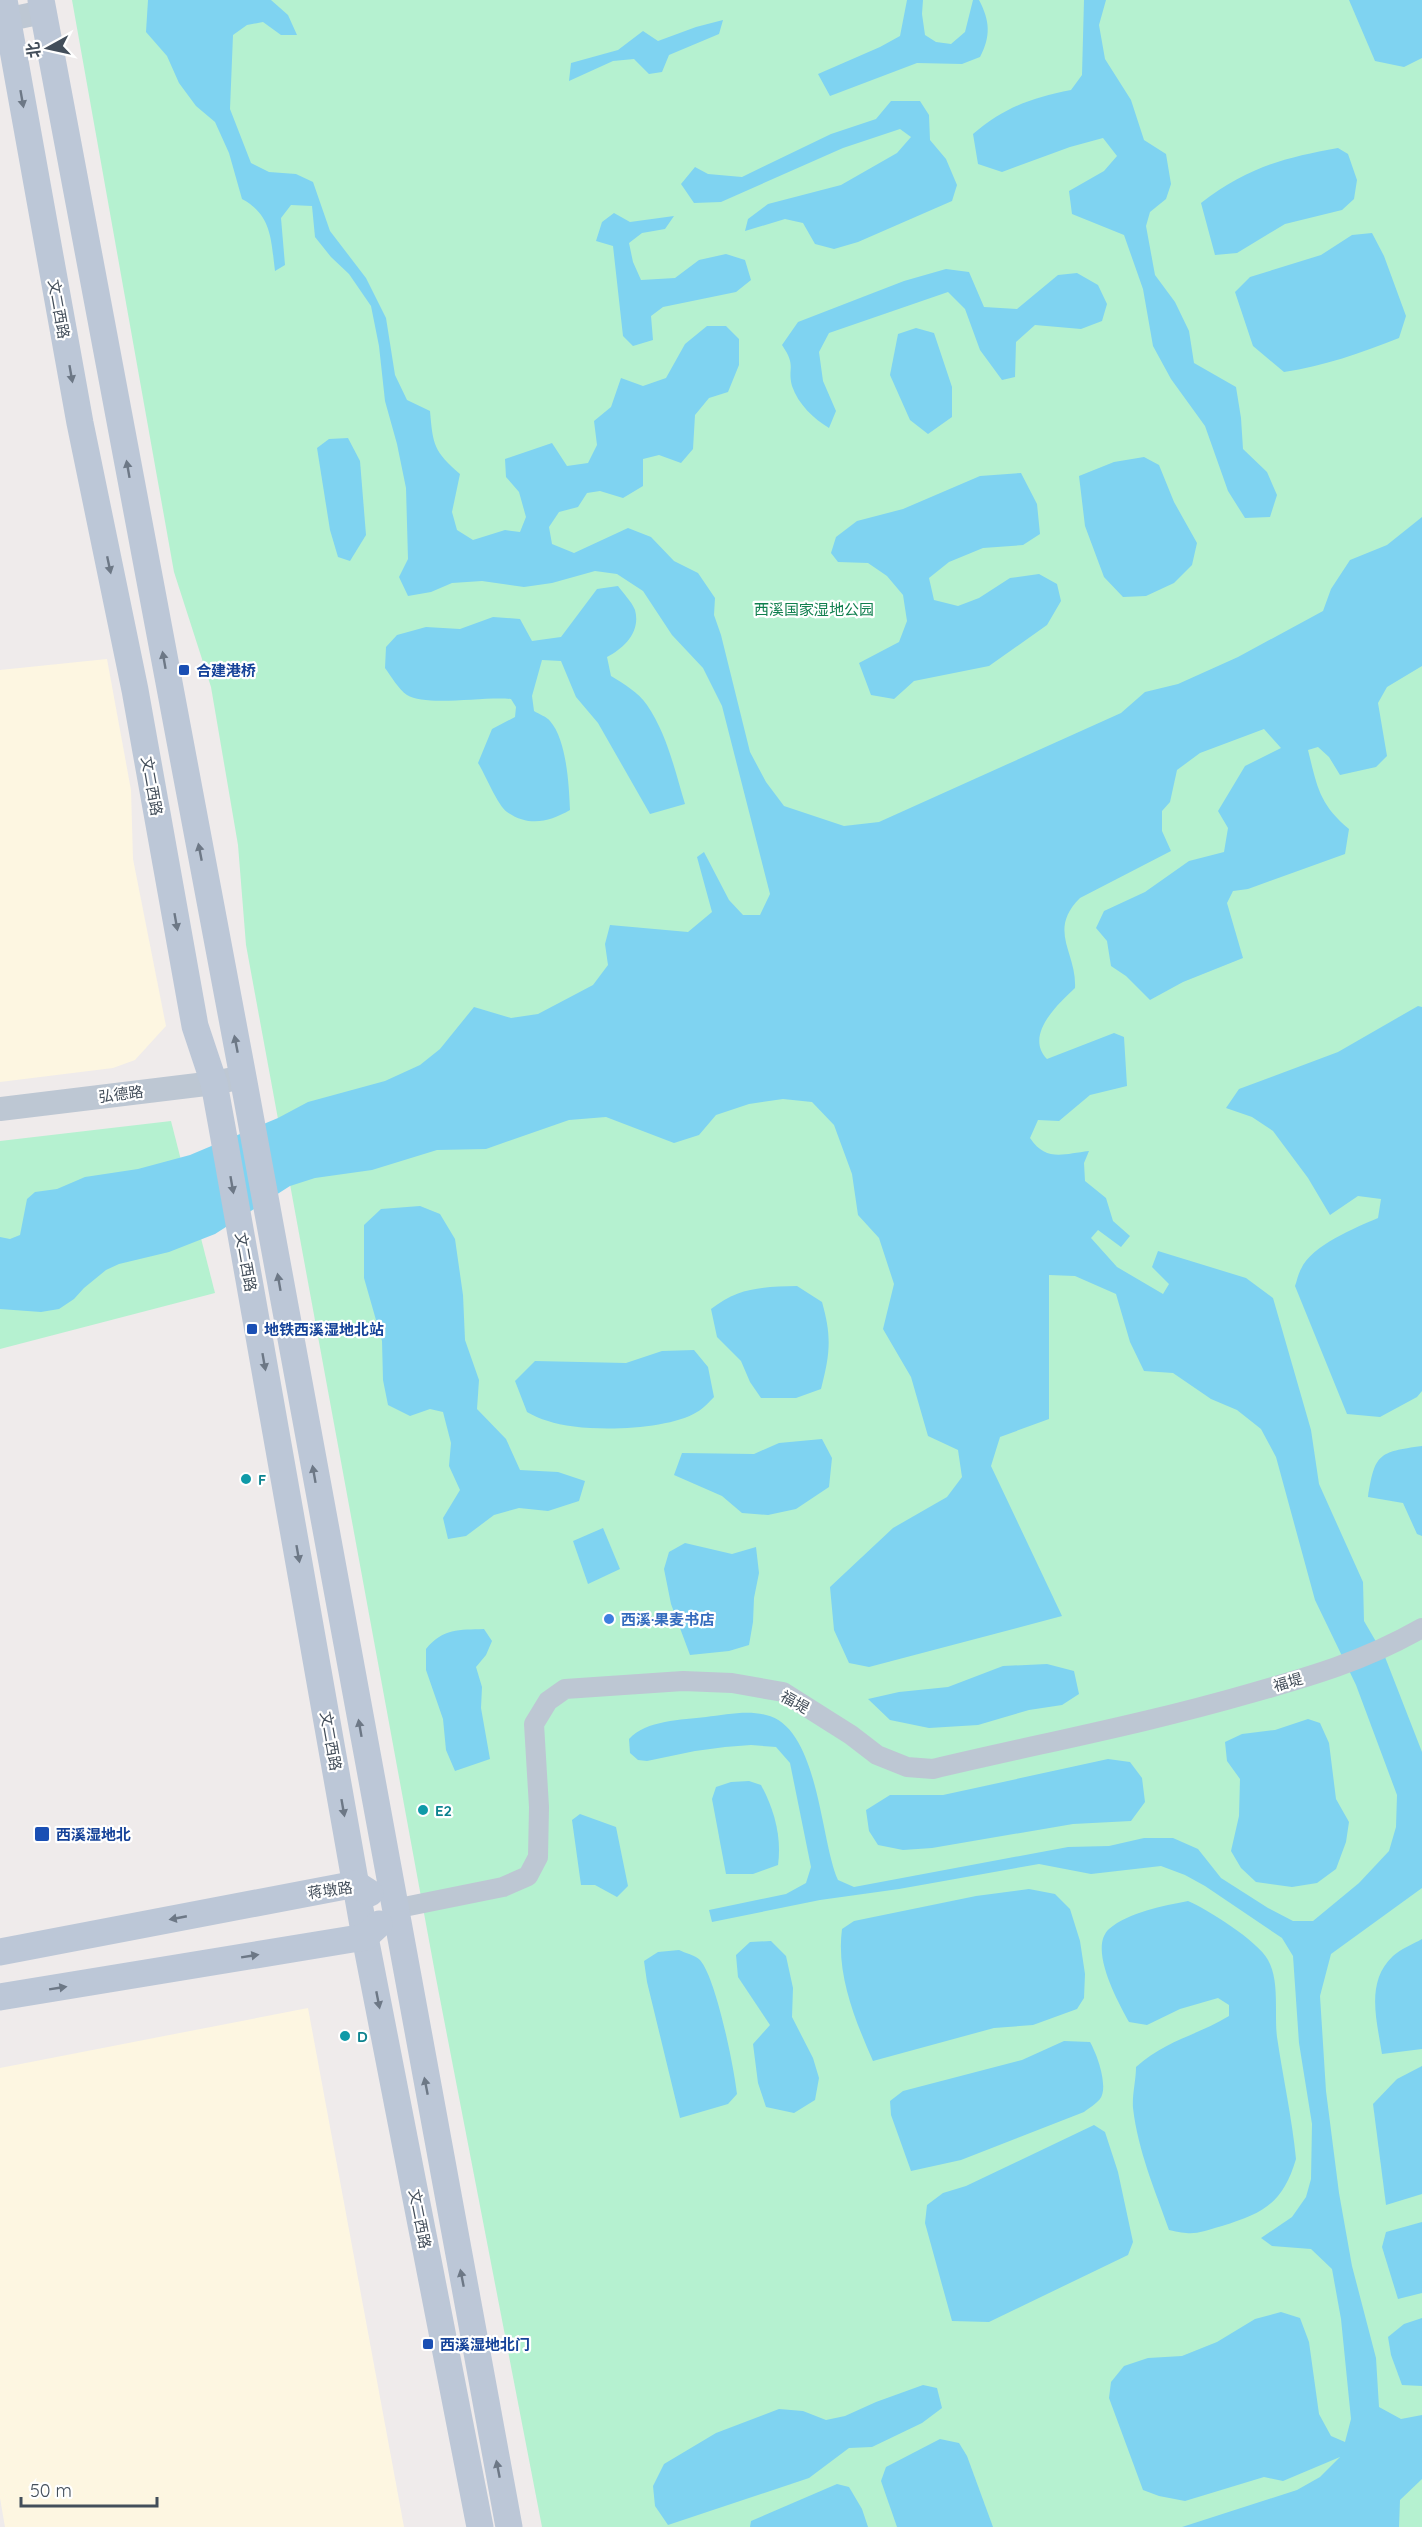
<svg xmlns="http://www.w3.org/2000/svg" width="1422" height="2527" viewBox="0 0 1422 2527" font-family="Quicksand,'Noto Sans SC',sans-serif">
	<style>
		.commercial { fill: #fdf6e1 }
		.green { fill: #b5f1d0 }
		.water { fill: #7fd3f1 }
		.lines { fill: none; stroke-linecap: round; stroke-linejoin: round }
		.minor { stroke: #bdc7d3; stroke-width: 20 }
		.tertiary { stroke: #bdc7d3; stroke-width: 24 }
		.secondary { stroke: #bcc7d7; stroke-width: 27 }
		.oneway { fill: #6d7886 }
		.transit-dot { fill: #1a4fb4; stroke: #fff; stroke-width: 2 }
		.culture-dot { fill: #0f9aa8; stroke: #fff; stroke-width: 2 }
		.shop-dot { fill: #3f7fe0; stroke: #fff; stroke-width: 2 }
		.labels { text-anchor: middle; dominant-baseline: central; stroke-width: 4.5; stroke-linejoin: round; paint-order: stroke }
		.street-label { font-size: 15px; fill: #434e5a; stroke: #fff }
		.park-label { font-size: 15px; fill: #107f4e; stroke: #fff }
		.transit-label { font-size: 15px; font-weight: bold; fill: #164399; stroke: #fff; text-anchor: start }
		.culture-label { font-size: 15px; font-weight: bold; fill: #0d838f; stroke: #fff; text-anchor: start }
		.shop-label { font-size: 15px; font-weight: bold; fill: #366cbe; stroke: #fff; text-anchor: start }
	</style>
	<rect width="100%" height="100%" fill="#efebeb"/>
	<g class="commercial">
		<polygon points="107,659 131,790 133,859 166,1026 135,1060 113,1068 0,1082 0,670"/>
		<polygon points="308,2008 404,2527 5,2527 0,2498 0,2068"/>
	</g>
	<g class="green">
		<polygon points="72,0 1422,0 1422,2527 542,2527 435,1973 246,945 238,845 211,687 174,572"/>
		<polygon points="171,1121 215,1293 0,1349 0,1141"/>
	</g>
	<g class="water">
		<path d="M148,0H271L288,15L297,35H281L263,22L247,25L233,35L230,109L251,163L269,172L296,174L313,182L330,231L366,278L386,318L395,375L407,400L430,411C433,446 434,451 460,474L452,512L457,530L473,540L505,530L520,532L526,517L519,492L506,477L505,459L552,443L567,466L588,463L597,445L594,421L611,407L621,378L643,386L666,378L685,344L707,326H726L739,339V365L728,392L709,398L695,415L693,449L681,463L659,455L643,459V486L623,498L600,491L587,493L578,507L559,512L549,527L552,544L574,553L628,528L651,537L674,561L698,573L715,598L714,615L721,635L750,752L766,782L784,806L844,826L879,822L1121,713L1145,692L1178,684L1238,657L1323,611L1331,589L1350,560L1387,545L1422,517V666L1387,687L1378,703L1387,756L1376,767L1340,775L1329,757L1318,747L1308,750C1317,786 1319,804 1349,829L1345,854L1248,889L1233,891L1227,903L1243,958L1183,982L1150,1000L1126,976L1111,966L1107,941L1096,928L1104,911L1145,892L1189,861L1224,852L1228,828L1218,811L1245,766L1281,748L1264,729L1200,753L1177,770L1170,802L1162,811V831L1171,851L1080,898C1047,931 1077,952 1075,988C1058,1004 1024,1035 1047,1059L1114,1033L1124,1037L1127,1086L1090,1095L1059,1121L1038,1120L1030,1138C1046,1162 1063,1154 1089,1151L1084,1163L1085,1181L1106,1198L1113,1221L1130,1236L1121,1247L1098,1230L1091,1238L1117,1267L1163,1294L1169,1284L1152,1267L1158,1251L1246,1278L1273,1298L1311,1430L1319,1484L1363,1582L1364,1621L1385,1657L1422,1752V1888L1331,1954L1320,1996L1326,2091L1339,2193L1352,2266L1376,2358L1379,2407L1401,2419L1422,2415V2479L1400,2500L1399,2527H1182L1297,2490L1320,2477L1340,2457L1283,2481L1264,2477L1185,2501L1159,2496L1143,2490L1109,2398L1111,2382L1124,2366L1148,2358L1182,2356L1217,2342L1255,2319L1281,2312L1300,2318L1309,2342L1319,2414L1331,2436L1345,2442L1351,2419L1341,2319L1332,2269L1311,2249L1272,2246L1261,2238L1292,2217L1306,2197L1311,2179L1312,2124L1299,2043L1293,1956L1282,1938L1205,1886L1185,1875L1161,1866L1091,1874L1039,1864L899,1889L820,1900L712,1922L709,1910L786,1894L806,1883L811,1867L790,1763L776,1747L751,1745L725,1747L695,1751L647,1761L638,1760L630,1753L629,1739C646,1720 682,1720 706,1717C725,1715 747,1710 766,1715C819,1727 820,1840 838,1880L854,1887L1068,1847L1109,1846L1144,1838H1173L1198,1849L1221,1878L1268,1908L1293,1921H1313L1359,1883L1389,1851L1396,1827L1397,1795L1356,1685L1315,1600L1276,1457L1261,1429L1237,1410L1211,1399L1173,1373L1144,1371L1130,1342L1116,1294L1075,1276L1049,1275V1419L1000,1437L991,1466L1062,1616L869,1667L849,1663L834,1630L830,1587L893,1528L947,1497L962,1477L958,1450L928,1436L911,1377L883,1329L894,1284L879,1238L858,1215L852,1174L834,1125L812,1102L783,1099L749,1104L716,1115L699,1135L674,1143L606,1117L569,1120L486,1149L437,1150L372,1170L315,1178L290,1186L215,1234L169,1252L119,1264L106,1270L84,1288L74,1299L59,1309L41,1312L0,1309V1237L10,1239L20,1235L27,1199L35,1192L57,1189L85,1177L138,1169L190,1155L278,1118L308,1102L385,1081L420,1065L440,1049L474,1007L511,1018L538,1014L593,985L608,965L605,944L610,925L688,932L712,912L697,857L704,852L729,900L743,915H760L770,894L722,706L703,668L672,635L643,591L617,574L595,571L552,583L524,587L482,581L452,583L431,592L408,596L399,577L408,559L406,488L397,444L385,401L379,346L371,306L349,274L331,257L315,237L312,206L291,205L281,218L285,265L275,271C271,240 272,215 242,199L229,153L215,122L196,106L179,83L167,56L146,32Z"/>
		<path d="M907,0H923L922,14L925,35L936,42L951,44L965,32L973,0H979C990,21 991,36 980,57L962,64L917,63L830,96L818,74L880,47L900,36Z"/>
		<path d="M1084,0H1106L1099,25L1105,59L1131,100L1144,140L1166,154L1171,184L1166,199L1150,212L1146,226L1155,275L1175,302L1189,331L1194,363L1236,387L1241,418L1243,449L1267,472L1277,495L1270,517L1245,518L1228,491L1205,426L1171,379L1153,346L1143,289L1124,235L1072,214L1069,191L1104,171L1117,156L1103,138L1070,147L1002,172L978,164L973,134C1005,107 1031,98 1071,90L1082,75Z"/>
		<polygon points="1349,0 1422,0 1422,58 1404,67 1375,61"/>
		<polygon points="723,20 719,34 669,55 662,72 649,74 634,59 613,61 569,81 571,63 618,50 643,31 658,41 696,27"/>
		<polygon points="891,101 920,101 929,115 930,140 946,159 957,185 952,201 858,242 834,249 815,244 803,223 785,219 745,231 748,219 768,204 841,185 897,153 911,137 900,129 843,148 721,202 694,203 681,184 695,167 708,174 742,177 831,134 876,119"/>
		<path d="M1338,148L1348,154L1357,180L1354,199L1342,210L1285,224L1237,253L1215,255L1201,203C1247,168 1282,158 1338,148Z"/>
		<polygon points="614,213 630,222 674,216 665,229 642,233 629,243 633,262 641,280 675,278 699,260 726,254 745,260 751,280 736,292 663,307 651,316 653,340 633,346 623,336 613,246 596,241 602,222"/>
		<path d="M1372,233L1384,256L1406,316L1399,338C1361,353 1324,366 1284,372L1253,346L1235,292L1250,277L1321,255L1352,235Z"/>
		<path d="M946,269L969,272L984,307L1017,309L1058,275L1077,273L1098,285L1107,304L1102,321L1081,329L1035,325L1016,342L1015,377L1002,380L980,350L965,309L948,292L829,333L819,352L823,381L836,411L829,428C814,419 798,404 792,386C787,367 797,367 782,345L798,322L904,281Z"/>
		<polygon points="916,328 934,333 952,387 952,417 928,434 910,420 890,375 898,334"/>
		<polygon points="348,438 360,461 366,535 350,561 338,557 330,530 317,448 329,439"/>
		<polygon points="1144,457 1159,465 1174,502 1197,543 1192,565 1174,583 1146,596 1123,597 1104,577 1085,526 1079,476 1114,462"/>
		<polygon points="1021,473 1037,504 1040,534 1023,545 983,548 949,562 929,578 934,600 958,606 979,598 1010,578 1039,574 1057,584 1061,601 1047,625 989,666 914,681 894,699 871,695 859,663 899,642 907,621 903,595 887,576 868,563 838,562 831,553 836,537 857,521 903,509 980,476"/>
		<path d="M618,586C623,593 632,602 635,610C641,632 624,648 607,657L611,676C624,684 638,692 647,705C667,734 675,771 685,804L650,814L598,723L576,697L561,661L542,660L532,696L534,711C539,714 547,717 550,721C567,740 569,787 570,810C549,822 529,827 507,812C498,806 485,774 478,763L492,729L515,717L516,707L511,699C485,696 426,707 407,695C399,690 391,676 385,668L386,647L397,635L426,627L460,629L493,617L520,619L532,641L561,637L597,589Z"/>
		<path d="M1418,1006L1422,1007V1391L1417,1397L1380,1417L1347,1414L1295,1286C1297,1281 1298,1274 1301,1269C1312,1245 1355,1228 1378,1218L1381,1199L1358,1196L1330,1215L1308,1178L1273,1131L1252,1117L1226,1108L1239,1089L1338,1052Z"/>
		<polygon points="420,1206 440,1214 455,1239 463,1295 465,1340 479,1380 477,1409 506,1439 520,1470 558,1472 585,1481 579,1501 548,1511 519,1508 494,1515 466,1536 448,1539 443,1518 460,1490 449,1466 451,1443 443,1412 430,1409 410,1416 388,1405 383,1380 382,1341 364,1278 364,1225 381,1209"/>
		<path d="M797,1286L822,1302C832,1337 830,1354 821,1389L796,1398H761L750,1382L741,1361L717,1337L711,1309C739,1287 762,1287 797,1286Z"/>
		<path d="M694,1350L708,1367L714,1397C709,1402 703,1409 697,1412C667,1431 581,1433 548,1421C540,1419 533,1415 527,1412L515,1381L535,1361L626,1363L662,1351Z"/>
		<polygon points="822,1439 832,1458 829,1487 796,1509 768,1515 742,1513 722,1496 674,1475 682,1453 754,1454 779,1443"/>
		<path d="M1422,1446V1536L1417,1534L1403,1503L1368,1497C1375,1454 1378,1452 1422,1446Z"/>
		<polygon points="603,1528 620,1569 588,1584 573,1541"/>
		<polygon points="685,1543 732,1554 756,1547 759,1573 754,1598 753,1622 749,1645 729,1651 690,1655 671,1604 664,1569 669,1552"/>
		<path d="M484,1629L492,1641L486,1655L476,1667L482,1687L481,1708L490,1759L455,1771L446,1750L443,1719L426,1670V1649C443,1628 459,1630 484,1629Z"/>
		<polygon points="1047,1664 1074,1671 1079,1694 1062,1705 1029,1710 978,1725 929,1728 890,1720 868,1699 899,1692 948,1687 1003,1666"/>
		<polygon points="1308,1719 1320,1723 1329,1743 1336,1799 1349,1822 1346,1842 1336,1869 1317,1883 1292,1887 1256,1882 1241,1868 1231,1851 1239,1816 1240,1779 1227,1761 1225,1742 1242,1734 1275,1730"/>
		<polygon points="1108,1759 1130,1762 1142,1778 1145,1802 1131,1821 1073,1824 932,1848 903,1850 878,1845 869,1831 866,1810 890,1795 943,1795"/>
		<path d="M749,1781L761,1785C774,1809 782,1837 778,1865L753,1874H726L712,1799L716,1787L731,1782Z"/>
		<polygon points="580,1814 616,1827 628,1886 617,1897 595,1885 581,1885 572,1820"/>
		<path d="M1029,1889L1055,1894L1070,1909L1080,1941L1085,1974L1084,1998L1077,2009L1033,2025L994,2028L873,2061C855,2020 836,1974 842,1929L854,1921L976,1896Z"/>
		<path d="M1188,1901C1207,1909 1258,1941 1268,1960C1280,1981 1274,2013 1277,2037C1283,2078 1292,2118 1296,2159C1283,2203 1264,2213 1222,2226C1197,2233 1195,2236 1169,2230C1155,2190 1138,2151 1133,2108C1132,2095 1136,2080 1136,2067C1166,2040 1196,2036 1229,2016V2005L1218,1998L1180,2009L1147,2025L1129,2022C1118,2002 1088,1948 1109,1929C1129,1912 1163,1906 1188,1901Z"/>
		<path d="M1422,1939V2049L1382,2054C1377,2021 1365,1982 1393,1956C1401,1949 1413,1944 1422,1939Z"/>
		<polygon points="771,1941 786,1956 793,1988 792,2017 813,2058 819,2078 815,2100 794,2113 766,2107 758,2083 753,2044 770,2025 738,1977 736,1955 750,1942"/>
		<path d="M679,1950C685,1953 695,1955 700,1960C716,1978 734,2067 737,2094L728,2104L680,2118L647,1982L644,1961L658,1952Z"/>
		<path d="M1064,2041L1090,2042C1097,2054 1109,2087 1100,2099C1096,2104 1089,2108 1084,2112L961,2160L911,2171L891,2115L890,2101L903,2091L1022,2060Z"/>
		<polygon points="1422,2066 1422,2194 1386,2205 1373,2104 1397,2079"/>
		<polygon points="1094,2125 1105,2132 1118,2172 1133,2242 1128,2255 989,2322 952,2321 925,2223 927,2205 943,2193 966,2186"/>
		<polygon points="1422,2222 1422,2293 1398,2299 1382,2247 1386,2232"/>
		<polygon points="1422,2318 1422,2386 1402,2385 1391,2355 1388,2337 1404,2324"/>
		<polygon points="923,2385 937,2388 942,2408 922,2423 872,2447 849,2448 809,2478 668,2525 655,2506 653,2486 664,2464 716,2433 779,2409 803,2411 826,2420 845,2416 876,2402"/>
		<polygon points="940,2439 959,2443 967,2456 993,2527 897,2527 881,2481 886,2467"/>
		<polygon points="837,2484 849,2487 862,2509 868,2527 750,2527 751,2521"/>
	</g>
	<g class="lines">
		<path class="minor" d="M394,1909L503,1887L528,1876L538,1857L539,1807L534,1724L548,1701L565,1689L683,1681L732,1683L783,1692L851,1735L877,1755L907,1767L933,1769C1038,1744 1144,1724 1248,1694C1312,1676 1364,1661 1422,1628"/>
		<g class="tertiary">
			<polyline points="0,21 43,12"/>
			<polyline points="0,1109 214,1083 243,1077"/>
		</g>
		<g class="secondary">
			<polyline points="4,0 80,423 135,690 195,1026 214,1083 222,1127 365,1937 480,2527"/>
			<polyline points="41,0 243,1077 509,2527"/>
			<polyline points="0,1952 356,1884 370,1893"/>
			<polyline points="0,1997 365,1937 379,1924"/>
		</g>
	</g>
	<defs><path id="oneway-solid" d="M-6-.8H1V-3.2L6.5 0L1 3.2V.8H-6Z" transform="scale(1.5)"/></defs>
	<g class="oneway">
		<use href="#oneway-solid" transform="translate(22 99) rotate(80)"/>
		<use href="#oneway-solid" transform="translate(71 374) rotate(80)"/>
		<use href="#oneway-solid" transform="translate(128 469) rotate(-100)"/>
		<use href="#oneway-solid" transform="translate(109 565) rotate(78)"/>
		<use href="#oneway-solid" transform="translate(164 660) rotate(-100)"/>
		<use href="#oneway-solid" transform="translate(200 852) rotate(-101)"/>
		<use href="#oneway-solid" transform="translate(176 922) rotate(80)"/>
		<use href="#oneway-solid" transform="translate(236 1044) rotate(-101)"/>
		<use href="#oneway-solid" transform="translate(232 1185) rotate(80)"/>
		<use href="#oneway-solid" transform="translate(279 1282) rotate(-100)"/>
		<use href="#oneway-solid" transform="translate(264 1362) rotate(80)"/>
		<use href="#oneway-solid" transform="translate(314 1474) rotate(-100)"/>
		<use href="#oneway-solid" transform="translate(298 1554) rotate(80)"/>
		<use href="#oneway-solid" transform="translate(360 1728) rotate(-100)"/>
		<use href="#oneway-solid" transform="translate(343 1808) rotate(80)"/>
		<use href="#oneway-solid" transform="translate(178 1918) rotate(169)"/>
		<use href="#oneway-solid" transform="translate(250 1956) rotate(-9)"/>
		<use href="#oneway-solid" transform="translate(58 1988) rotate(-9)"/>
		<use href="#oneway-solid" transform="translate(378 2000) rotate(79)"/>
		<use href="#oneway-solid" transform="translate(426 2086) rotate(-101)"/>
		<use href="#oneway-solid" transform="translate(462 2278) rotate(-101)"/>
		<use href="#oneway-solid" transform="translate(498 2469) rotate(-101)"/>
	</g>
	<g class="transit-dot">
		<rect x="178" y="664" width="12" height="12" rx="3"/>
		<rect x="246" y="1323" width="12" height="12" rx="3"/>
		<rect x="34" y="1826" width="16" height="16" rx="3"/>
		<rect x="422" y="2338" width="12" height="12" rx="3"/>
	</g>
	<g class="culture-dot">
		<circle cx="246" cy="1479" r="6"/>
		<circle cx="423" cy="1810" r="6"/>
		<circle cx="345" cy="2036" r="6"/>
	</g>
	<circle class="shop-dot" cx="609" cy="1619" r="6"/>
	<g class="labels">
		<g class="street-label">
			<text transform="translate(59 309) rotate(80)">文二西路</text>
			<text transform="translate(152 786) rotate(80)">文二西路</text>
			<text transform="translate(121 1094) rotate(-7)">弘德路</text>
			<text transform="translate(246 1262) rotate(80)">文二西路</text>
			<text transform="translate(1288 1682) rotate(-16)">福堤</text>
			<text transform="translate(795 1702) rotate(29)">福堤</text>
			<text transform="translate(331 1741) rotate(80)">文二西路</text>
			<text transform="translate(330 1890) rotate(-8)">蒋墩路</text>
			<text transform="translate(420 2219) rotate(79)">文二西路</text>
		</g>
		<g class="park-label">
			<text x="814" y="609">西溪国家湿地公园</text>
		</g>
		<g class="transit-label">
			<text x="196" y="670">合建港桥</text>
			<text x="264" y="1329">地铁西溪湿地北站</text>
			<text x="56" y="1834">西溪湿地北</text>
			<text x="440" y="2344">西溪湿地北门</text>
		</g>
		<g class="culture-label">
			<text x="258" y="1479">F</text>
			<text x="435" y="1810">E2</text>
			<text x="357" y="2036">D</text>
		</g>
		<g class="shop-label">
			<text x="621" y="1619">西溪·果麦书店</text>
		</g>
	</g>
	<g transform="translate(48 48) rotate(262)" stroke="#ffffff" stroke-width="4.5" paint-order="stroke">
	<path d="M0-4.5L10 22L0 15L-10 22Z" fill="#434e5a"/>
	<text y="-9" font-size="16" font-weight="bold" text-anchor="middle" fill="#434e5a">北</text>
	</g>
	<path d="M21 2497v9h136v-9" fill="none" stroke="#434e5a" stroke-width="3"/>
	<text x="30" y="2497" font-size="18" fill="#434e5a" stroke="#ffffff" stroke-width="4.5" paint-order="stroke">50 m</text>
</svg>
